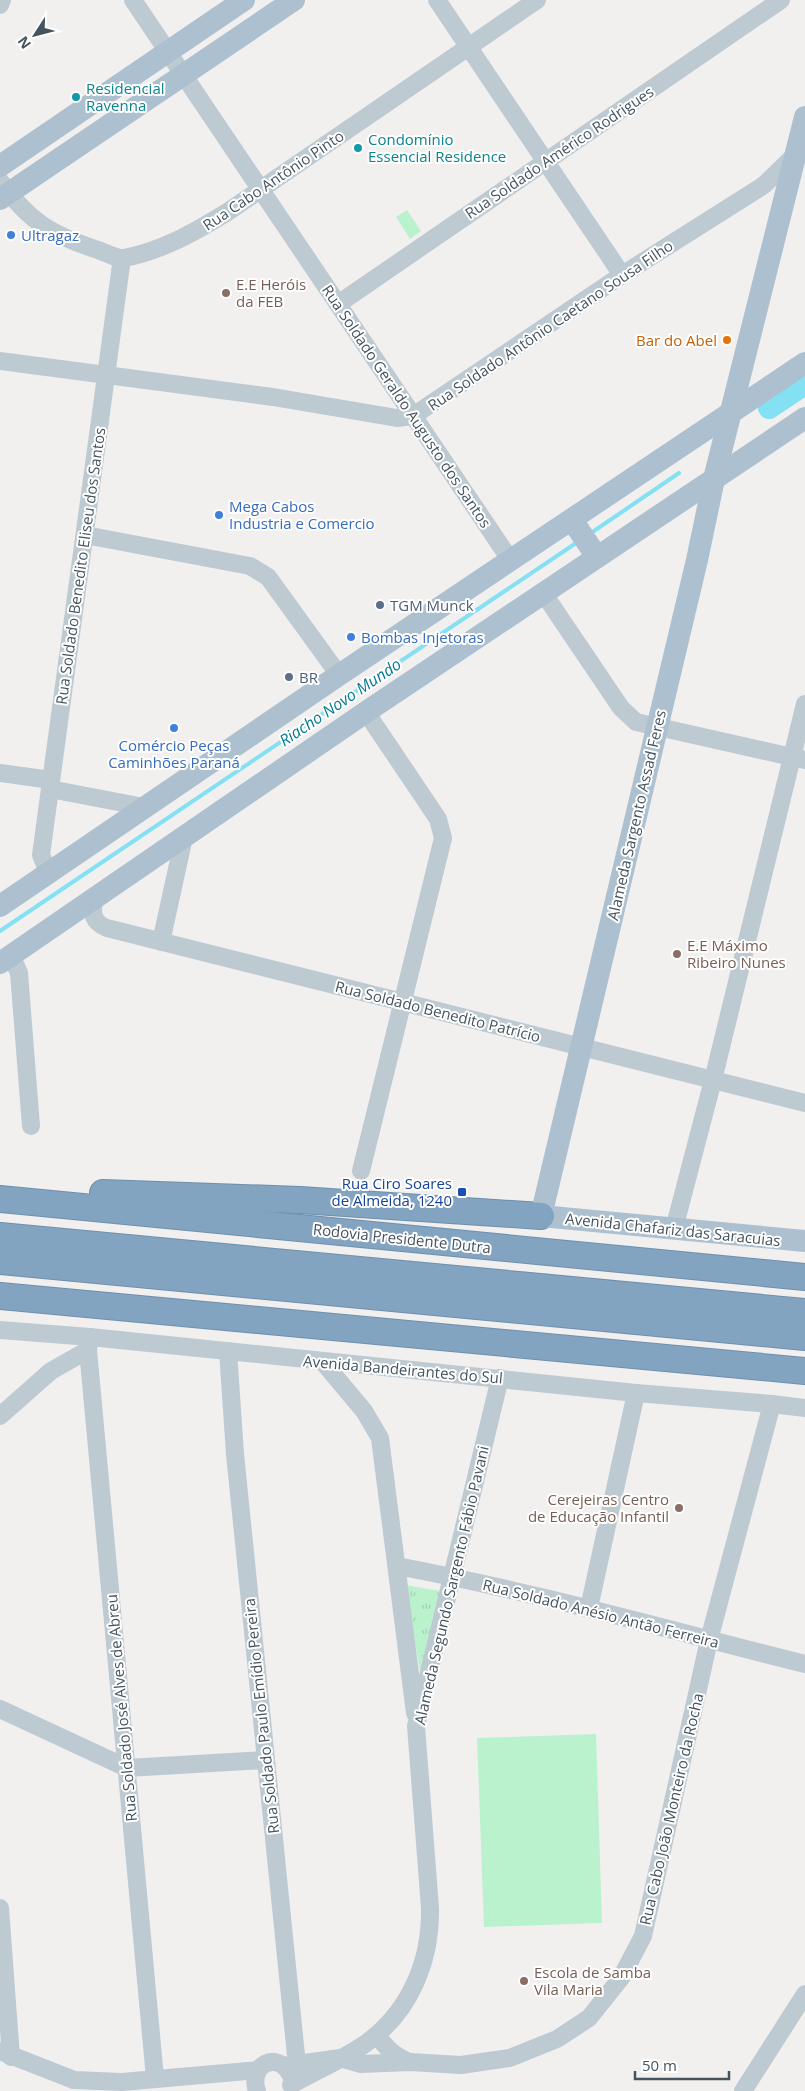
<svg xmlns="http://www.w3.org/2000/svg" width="805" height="2091" viewBox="0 0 805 2091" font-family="'Open Sans',sans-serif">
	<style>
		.grass { fill: url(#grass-tufts) }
		.green { fill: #baf2cd }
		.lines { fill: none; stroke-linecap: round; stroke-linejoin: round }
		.stream { stroke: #84e0f3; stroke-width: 4 }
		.river { stroke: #84e0f3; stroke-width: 22 }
		.highway-casing { stroke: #6e8fad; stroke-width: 28 }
		.minor { stroke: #becad2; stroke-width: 18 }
		.major { stroke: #acc0d0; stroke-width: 22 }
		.highway { stroke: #83a4c1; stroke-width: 26 }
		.culture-dot { fill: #0f9aa8; stroke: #fff; stroke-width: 2 }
		.shop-dot { fill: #3f7fe0; stroke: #fff; stroke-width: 2 }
		.education-dot { fill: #8d6e63; stroke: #fff; stroke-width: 2 }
		.food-dot { fill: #e8710a; stroke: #fff; stroke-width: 2 }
		.service-dot { fill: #5c6f8a; stroke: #fff; stroke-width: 2 }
		.transit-dot { fill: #1a4fb4; stroke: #fff; stroke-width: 2 }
		.labels { text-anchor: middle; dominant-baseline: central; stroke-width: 4; stroke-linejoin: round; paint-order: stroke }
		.culture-label { font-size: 15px; fill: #0d838f; stroke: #fff; text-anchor: start }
		.street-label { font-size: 15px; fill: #45535e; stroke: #fff }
		.shop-label { font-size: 15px; fill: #366cbe; stroke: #fff; text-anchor: start }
		.education-label { font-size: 15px; fill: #785e54; stroke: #fff; text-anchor: start }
		.food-label { font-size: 15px; fill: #c56008; stroke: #fff; text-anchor: end }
		.service-label { font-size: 15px; fill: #4e5e75; stroke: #fff; text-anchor: start }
		.transit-label { font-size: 15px; fill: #164399; stroke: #fff; text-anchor: end }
		.water-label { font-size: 16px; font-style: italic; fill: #057b94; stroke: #fff }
	</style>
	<defs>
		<pattern id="grass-tufts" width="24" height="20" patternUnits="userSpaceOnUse" patternTransform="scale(1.25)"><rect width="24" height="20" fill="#baf2cd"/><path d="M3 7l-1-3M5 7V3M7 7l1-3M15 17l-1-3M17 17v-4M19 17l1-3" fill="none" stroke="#a1d1b2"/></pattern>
	</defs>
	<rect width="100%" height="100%" fill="#f2efef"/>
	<polygon class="grass" points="406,1585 440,1591 420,1672"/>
	<g class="green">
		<polygon points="407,210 421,231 410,239 396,217"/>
		<polygon points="596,1734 602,1923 484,1927 477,1738"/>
	</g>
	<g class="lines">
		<g class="stream">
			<polyline points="591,533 679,473"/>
			<polyline points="0,931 579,541"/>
		</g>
		<polyline class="river" points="769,408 805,384"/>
		<g class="highway-casing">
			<g id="highway">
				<polyline points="103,1193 300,1200 541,1216"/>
				<polyline points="0,1199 805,1277"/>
				<polyline points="0,1236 805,1312"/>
				<polyline points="0,1261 805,1337"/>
				<polyline points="0,1296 805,1371"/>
			</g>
		</g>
		<g class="minor">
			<polyline points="133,0 511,561"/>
			<polyline points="437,0 622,275"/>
			<polyline points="0,5 2,0"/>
			<path d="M0,181C29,222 52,235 98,250C106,253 117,259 124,258C162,251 197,231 229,211L537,0"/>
			<polyline points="338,304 781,0"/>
			<polyline points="0,361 273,397 397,418 413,416 622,275 764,185 798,152"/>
			<polyline points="85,535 250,566 268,577 339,675"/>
			<polyline points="544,594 621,708 636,722 805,760"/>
			<polyline points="0,773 51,780"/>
			<polyline points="50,789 144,807"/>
			<polyline points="48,872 41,855 122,258"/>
			<path d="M94,899C92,914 92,922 107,928L805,1103"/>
			<polyline points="161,942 184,837"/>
			<polyline points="11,955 19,973 31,1126"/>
			<polyline points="361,1171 443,838 438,819 366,712"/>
			<polyline points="674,1229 713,1080 805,704"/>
			<polyline points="0,1330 90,1337 636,1393 772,1404 805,1408"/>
			<polyline points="90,1337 88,1350 155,2078"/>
			<polyline points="228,1351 235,1454 298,2075"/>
			<polyline points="323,1362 364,1411 380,1438 415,1713"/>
			<polyline points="0,1416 51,1371 88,1350"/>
			<path d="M397,1566C535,1592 669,1630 805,1664"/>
			<polyline points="589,1608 636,1393"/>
			<polyline points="0,1709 127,1768 265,1760"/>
			<polyline points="0,1908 11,2057"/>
			<path d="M377,2035C386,2048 394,2056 409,2062"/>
			<polyline points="0,2051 74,2080 122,2082 258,2070"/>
			<polyline points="284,2066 340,2058 361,2064 410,2062 461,2065 510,2058 557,2039 589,2018 621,1978 643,1936 709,1640 772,1404"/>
			<path d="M291,2085C315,2071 342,2060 365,2044C410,2012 431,1961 430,1908L416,1726L500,1378"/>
			<path d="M257,2091C248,2065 277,2050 290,2074"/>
			<polyline points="743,2091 805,1994"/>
		</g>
		<g class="major">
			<polyline points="805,117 714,479 697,560 541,1216 805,1241"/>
			<polyline points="0,166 244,0"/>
			<polyline points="0,199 294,0"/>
			<polyline points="572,520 597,557"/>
			<polyline points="0,906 339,675 805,363"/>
			<polyline points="0,963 366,712 805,418"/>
		</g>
		<use href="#highway" class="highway"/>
	</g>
	<g class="culture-dot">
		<circle cx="76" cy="97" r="5"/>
		<circle cx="358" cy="148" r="5"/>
	</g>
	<g class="shop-dot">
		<circle cx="11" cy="235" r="5"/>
		<circle cx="219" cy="515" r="5"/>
		<circle cx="351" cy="637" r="5"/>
		<circle cx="174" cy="728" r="5"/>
	</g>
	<g class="education-dot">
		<circle cx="226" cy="293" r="5"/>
		<circle cx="677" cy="954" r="5"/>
		<circle cx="679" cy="1508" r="5"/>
		<circle cx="524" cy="1981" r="5"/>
	</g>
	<circle class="food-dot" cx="727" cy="340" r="5"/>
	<g class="service-dot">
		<circle cx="380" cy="605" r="5"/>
		<circle cx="289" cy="677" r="5"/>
	</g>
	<rect class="transit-dot" x="457" y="1187" width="10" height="10" rx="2.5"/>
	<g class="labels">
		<g class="culture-label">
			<text x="86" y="88">Residencial<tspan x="86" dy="17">Ravenna</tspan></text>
			<text x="368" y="139">Condomínio<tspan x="368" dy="17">Essencial Residence</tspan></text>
		</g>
		<g class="street-label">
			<text transform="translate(559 152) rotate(-34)">Rua Soldado Américo Rodrigues</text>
			<text transform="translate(273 180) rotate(-34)">Rua Cabo Antônio Pinto</text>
			<text transform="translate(550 325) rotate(-34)">Rua Soldado Antônio Caetano Sousa Filho</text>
			<text transform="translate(407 406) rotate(56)">Rua Soldado Geraldo Augusto dos Santos</text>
			<text transform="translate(80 566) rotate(-82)">Rua Soldado Benedito Eliseu dos Santos</text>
			<text transform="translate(636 815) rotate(-77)">Alameda Sargento Assad Feres</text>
			<text transform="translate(438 1011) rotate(14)">Rua Soldado Benedito Patrício</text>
			<text transform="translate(673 1229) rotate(6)">Avenida Chafariz das Saracuias</text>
			<text transform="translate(402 1238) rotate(6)">Rodovia Presidente Dutra</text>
			<text transform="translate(403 1369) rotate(5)">Avenida Bandeirantes do Sul</text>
			<text transform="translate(451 1585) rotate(-77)">Alameda Segundo Sargento Fábio Pavani</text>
			<text transform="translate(601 1613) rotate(14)">Rua Soldado Anésio Antão Ferreira</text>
			<text transform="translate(121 1708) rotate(-95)">Rua Soldado José Alves de Abreu</text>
			<text transform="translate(261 1716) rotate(-96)">Rua Soldado Paulo Emídio Pereira</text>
			<text transform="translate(671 1809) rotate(-77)">Rua Cabo João Monteiro da Rocha</text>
		</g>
		<g class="shop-label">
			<text x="21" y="235">Ultragaz</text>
			<text x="229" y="506">Mega Cabos<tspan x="229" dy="17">Industria e Comercio</tspan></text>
			<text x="361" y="637">Bombas Injetoras</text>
			<text x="174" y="745" text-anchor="middle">Comércio Peças<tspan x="174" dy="17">Caminhões Paraná</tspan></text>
		</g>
		<g class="education-label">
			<text x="236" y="284">E.E Heróis<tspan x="236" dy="17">da FEB</tspan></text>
			<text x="687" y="945">E.E Máximo<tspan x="687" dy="17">Ribeiro Nunes</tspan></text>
			<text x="669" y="1499" text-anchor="end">Cerejeiras Centro<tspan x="669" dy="17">de Educação Infantil</tspan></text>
			<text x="534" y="1972">Escola de Samba<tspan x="534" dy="17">Vila Maria</tspan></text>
		</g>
		<g class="food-label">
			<text x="717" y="340">Bar do Abel</text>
		</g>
		<g class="service-label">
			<text x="390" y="605">TGM Munck</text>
			<text x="299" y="677">BR</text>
		</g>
		<g class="transit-label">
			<text x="452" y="1183">Rua Ciro Soares<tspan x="452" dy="17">de Almeida, 1240</tspan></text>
		</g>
		<g class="water-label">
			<text transform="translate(340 702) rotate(-34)">Riacho Novo Mundo</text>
		</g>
	</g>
	<g transform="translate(35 35) rotate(234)" stroke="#ffffff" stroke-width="4" paint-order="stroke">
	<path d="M0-4L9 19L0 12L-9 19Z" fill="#45535e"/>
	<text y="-8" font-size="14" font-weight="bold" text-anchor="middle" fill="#45535e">N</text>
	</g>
	<path d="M635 2071v8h94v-8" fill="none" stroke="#45535e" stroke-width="2.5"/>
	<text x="642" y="2071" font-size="15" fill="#45535e" stroke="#ffffff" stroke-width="4" paint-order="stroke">50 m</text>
</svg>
